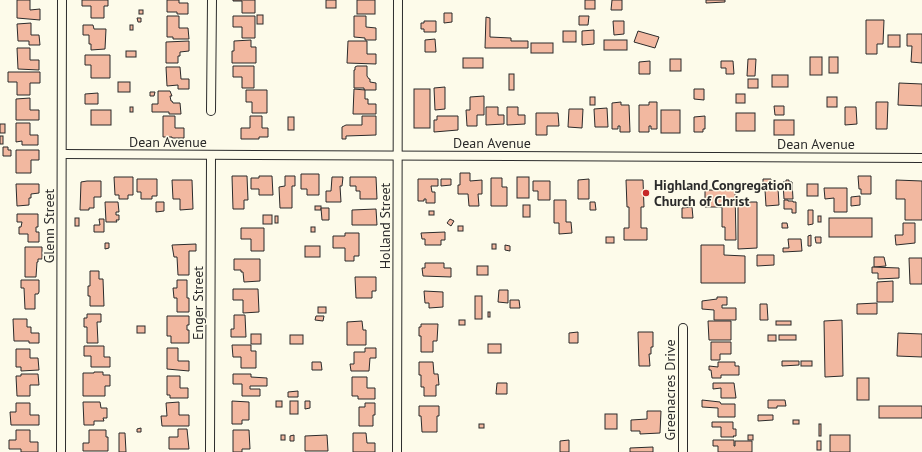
<svg xmlns="http://www.w3.org/2000/svg" width="922" height="452" viewBox="0 0 922 452" font-family="'PT Sans',sans-serif">
	<style>
		.building { fill: #f2b8a0; stroke: #2b2b2b }
		.lines { fill: none; stroke-linecap: round; stroke-linejoin: round }
		.street-casing { stroke: #2b2b2b; stroke-width: 10 }
		.street { stroke: #fdfbea; stroke-width: 8 }
		.poi-dot { fill: #c62828; stroke: #fdfbea; stroke-width: 1.5 }
		.labels { text-anchor: middle; dominant-baseline: central; stroke-width: 3; stroke-linejoin: round; paint-order: stroke }
		.street-label { font-size: 14px; fill: #2b2b2b; stroke: #fdfbea }
		.poi-label { font-size: 14px; font-weight: bold; fill: #2b2b2b; stroke: #fdfbea; text-anchor: start }
	</style>
	<rect width="100%" height="100%" fill="#fdfbea"/>
	<g class="building">
		<polygon points="17,0 30,0 30,10 40,9 40,20 17,18"/>
		<polygon points="82,0 108,0 108,6 104,6 104,18 91,18 91,6 82,6"/>
		<polygon points="167,0 179,0 179,3 188,3 188,14 177,14 177,12 167,12"/>
		<polygon points="233,0 255,0 255,13 242,13 242,1 233,1"/>
		<rect x="326" y="0" width="10" height="8"/>
		<rect x="357" y="0" width="18" height="14"/>
		<rect x="585" y="0" width="10" height="9"/>
		<polygon points="612,0 622,0 622,10 611,10"/>
		<polygon points="706,0 725,0 725,2 706,3"/>
		<rect x="139" y="10" width="4" height="4"/>
		<polygon points="444,13 452,13 452,22 444,23"/>
		<rect x="257" y="15" width="6" height="9"/>
		<polygon points="167,16 179,16 179,28 188,28 189,39 173,39 173,37 167,37"/>
		<polygon points="233,16 255,16 255,38 242,38 242,27 233,27"/>
		<polygon points="354,16 366,16 366,27 376,28 376,40 365,40 365,38 354,37"/>
		<polygon points="579,16 589,16 588,25 579,25"/>
		<polygon points="486,17 490,18 490,37 511,38 511,41 528,41 528,48 485,48"/>
		<polygon points="137,18 141,18 141,22 138,22"/>
		<polygon points="866,20 884,20 883,44 877,44 877,54 866,54"/>
		<polygon points="424,21 436,21 436,32 424,32 424,29 421,29 421,23 424,23"/>
		<polygon points="613,21 624,21 624,34 614,35"/>
		<polygon points="31,23 31,35 39,35 40,45 29,45 29,41 18,41 17,24"/>
		<polygon points="83,25 93,25 94,29 106,29 105,49 91,50 91,44 89,44 89,35 83,35"/>
		<rect x="130" y="25" width="3" height="5"/>
		<polygon points="594,30 594,44 582,45 582,31"/>
		<rect x="563" y="31" width="13" height="11"/>
		<polygon points="638,31 659,37 655,48 634,42"/>
		<polygon points="907,34 922,34 922,63 911,62 912,46 907,46"/>
		<rect x="888" y="35" width="12" height="12"/>
		<polygon points="435,39 436,52 425,52 425,40"/>
		<polygon points="251,40 251,47 256,47 256,63 232,63 232,51 234,51 234,41"/>
		<rect x="604" y="40" width="23" height="10"/>
		<polygon points="189,41 189,51 180,52 180,56 178,56 178,63 166,63 166,42"/>
		<polygon points="348,41 367,41 367,54 376,54 376,64 347,63"/>
		<rect x="531" y="43" width="22" height="10"/>
		<polygon points="17,48 30,48 30,60 39,60 39,70 18,69"/>
		<rect x="126" y="51" width="10" height="6"/>
		<polygon points="85,55 110,55 110,78 91,78 91,65 85,65"/>
		<rect x="810" y="57" width="12" height="18"/>
		<rect x="829" y="57" width="9" height="16"/>
		<rect x="463" y="58" width="20" height="10"/>
		<rect x="670" y="59" width="11" height="12"/>
		<polygon points="748,59 756,59 755,76 747,76"/>
		<polygon points="650,61 650,74 639,74 639,62"/>
		<polygon points="721,61 733,61 734,74 726,74 726,68 721,68"/>
		<polygon points="233,66 254,66 254,88 242,88 242,77 233,77"/>
		<polygon points="357,66 367,66 367,76 369,79 370,79 370,82 376,83 376,90 364,90 364,88 354,88 354,70 355,70 355,67"/>
		<polygon points="166,67 180,67 181,79 189,79 189,89 178,89 178,85 167,86"/>
		<polygon points="8,72 40,72 40,83 30,83 30,95 17,95 17,82 8,82"/>
		<rect x="509" y="74" width="5" height="16"/>
		<rect x="772" y="75" width="16" height="12"/>
		<rect x="748" y="79" width="10" height="9"/>
		<rect x="118" y="82" width="12" height="10"/>
		<polygon points="899,83 922,84 922,106 898,105"/>
		<polygon points="445,87 445,109 435,110 434,88"/>
		<polygon points="354,89 365,90 365,99 368,99 368,104 376,104 376,114 353,114"/>
		<rect x="414" y="89" width="16" height="39"/>
		<polygon points="694,89 704,89 704,100 694,99"/>
		<polygon points="246,90 267,90 267,113 252,113 252,102 246,102"/>
		<polygon points="158,91 170,91 172,96 170,96 171,101 172,101 173,103 180,103 181,114 169,114 169,112 152,112 152,104 158,104"/>
		<polygon points="150,92 155,92 154,96 150,96"/>
		<polygon points="98,93 98,104 85,104 85,94"/>
		<rect x="736" y="94" width="9" height="9"/>
		<polygon points="484,96 484,115 477,115 477,126 467,126 466,110 470,110 470,97"/>
		<rect x="590" y="97" width="5" height="8"/>
		<rect x="827" y="97" width="10" height="10"/>
		<polygon points="30,98 30,110 39,110 39,120 16,120 16,99"/>
		<polygon points="621,102 621,105 629,105 630,132 620,132 620,126 618,126 618,129 612,129 612,103"/>
		<polygon points="649,102 657,102 657,129 651,129 651,126 649,126 649,132 639,132 639,105 649,105"/>
		<polygon points="876,102 888,102 887,129 876,129"/>
		<polygon points="774,106 784,106 784,115 775,115"/>
		<rect x="130" y="107" width="3" height="5"/>
		<polygon points="486,107 498,107 498,115 504,115 504,124 486,125"/>
		<polygon points="507,107 518,107 518,115 525,115 525,124 507,125"/>
		<polygon points="845,107 856,107 857,124 845,125"/>
		<polygon points="607,108 608,127 595,127 594,109"/>
		<polygon points="569,109 583,109 582,128 568,127"/>
		<rect x="91" y="110" width="20" height="15"/>
		<rect x="661" y="110" width="19" height="23"/>
		<polygon points="536,113 558,113 559,126 547,126 547,135 536,135"/>
		<rect x="736" y="113" width="19" height="18"/>
		<polygon points="163,116 175,116 175,128 184,128 184,138 172,138 172,137 163,137"/>
		<polygon points="250,116 262,116 262,128 268,128 268,137 259,137 259,139 241,139 241,128 250,128"/>
		<polygon points="362,116 376,116 376,135 346,136 346,139 342,139 342,127 346,125 362,125"/>
		<polygon points="437,116 458,116 458,130 434,132 434,120 437,120"/>
		<polygon points="705,116 705,129 703,129 703,132 694,132 694,117"/>
		<rect x="288" y="117" width="6" height="13"/>
		<rect x="774" y="120" width="20" height="15"/>
		<polygon points="16,123 30,123 30,135 38,135 38,145 22,145 22,141 16,142"/>
		<rect x="0" y="124" width="5" height="9"/>
		<rect x="0" y="136" width="3" height="8"/>
		<polygon points="3,147 8,147 8,150 11,150 11,156 3,156"/>
		<polygon points="16,150 39,150 39,160 31,160 31,173 16,173"/>
		<polygon points="460,173 470,173 470,181 482,180 482,194 478,194 479,206 469,206 468,194 458,194 458,185 460,185"/>
		<polygon points="301,174 319,174 319,195 307,195 307,189 301,189"/>
		<polygon points="232,176 247,176 248,200 244,200 244,209 233,209"/>
		<polygon points="259,176 272,176 273,195 259,195 259,189 251,189 251,178 259,178"/>
		<polygon points="285,176 295,176 295,186 292,186 292,208 280,208 279,187 285,186"/>
		<polygon points="858,176 871,176 871,194 861,194 861,189 859,189"/>
		<polygon points="114,177 133,177 133,195 128,195 128,199 119,199 119,195 115,195"/>
		<polygon points="332,177 343,177 342,186 340,186 341,202 326,202 326,191 331,191"/>
		<polygon points="350,177 376,177 377,199 360,199 360,191 356,191 356,186 350,186"/>
		<rect x="517" y="177" width="12" height="21"/>
		<polygon points="491,178 502,178 502,187 507,187 507,206 491,206"/>
		<polygon points="137,179 157,179 157,196 152,196 152,199 141,199 141,192 137,192"/>
		<polygon points="418,179 438,179 438,186 431,186 432,192 435,192 435,203 426,203 426,199 424,199 424,201 418,201"/>
		<polygon points="441,179 451,179 451,185 441,186"/>
		<polygon points="589,179 589,199 578,199 578,180"/>
		<polygon points="763,179 771,179 771,185 774,185 774,188 778,188 779,205 766,206 765,190 763,190"/>
		<polygon points="172,180 192,180 193,209 180,210 180,199 173,199"/>
		<polygon points="626,180 643,180 644,207 641,207 641,228 647,228 647,240 624,240 624,228 629,228 629,207 627,207"/>
		<polygon points="786,180 789,180 789,182 792,182 793,199 784,199 783,182 786,182"/>
		<polygon points="896,180 922,181 922,220 905,220 905,199 896,199"/>
		<polygon points="87,181 101,181 101,197 94,197 94,208 89,208 89,210 80,210 81,182"/>
		<polygon points="533,181 550,181 550,200 538,200 538,191 533,191"/>
		<polygon points="16,184 39,184 39,193 31,194 31,198 29,198 29,205 17,206"/>
		<rect x="807" y="184" width="11" height="12"/>
		<polygon points="824,188 847,188 847,212 834,212 834,198 825,199"/>
		<polygon points="705,190 735,190 736,240 725,240 725,227 722,227 722,207 705,207"/>
		<polygon points="860,196 860,205 851,206 851,197"/>
		<polygon points="554,200 566,200 566,222 571,222 572,233 559,234 559,223 554,223"/>
		<polygon points="784,200 788,200 788,201 793,201 793,202 796,202 796,213 792,213 792,209 784,209"/>
		<polygon points="105,202 118,202 119,212 116,212 116,215 119,215 119,220 116,220 117,222 106,222"/>
		<polygon points="156,202 164,202 164,211 156,212"/>
		<polygon points="590,202 595,202 596,210 590,210"/>
		<polygon points="738,202 757,202 757,248 738,249"/>
		<rect x="523" y="205" width="7" height="12"/>
		<rect x="315" y="206" width="6" height="4"/>
		<polygon points="692,207 693,218 682,218 682,208"/>
		<polygon points="321,208 329,208 329,220 322,220"/>
		<polygon points="376,209 377,225 352,225 352,210"/>
		<polygon points="808,210 813,210 813,224 808,225"/>
		<rect x="429" y="211" width="5" height="4"/>
		<polygon points="17,214 38,214 38,227 36,227 36,232 39,232 39,242 28,242 28,234 19,234 19,227 21,227 22,222 17,222"/>
		<rect x="263" y="215" width="9" height="9"/>
		<rect x="275" y="216" width="3" height="7"/>
		<rect x="818" y="216" width="3" height="6"/>
		<rect x="75" y="218" width="4" height="8"/>
		<rect x="829" y="218" width="43" height="19"/>
		<polygon points="99,219 104,219 104,232 94,232 94,225 100,225"/>
		<polygon points="450,219 454,221 451,226 447,223"/>
		<polygon points="782,223 787,223 788,228 782,228"/>
		<polygon points="903,223 915,223 915,243 896,245 895,235 903,235"/>
		<rect x="458" y="226" width="5" height="5"/>
		<rect x="311" y="227" width="4" height="5"/>
		<polygon points="241,228 264,228 264,251 251,251 251,239 241,239"/>
		<polygon points="445,232 445,240 441,240 441,245 425,245 425,239 422,239 421,233"/>
		<polygon points="345,233 359,233 359,256 354,256 354,261 345,261 345,248 333,248 333,236 345,236"/>
		<polygon points="811,235 811,246 808,246 808,236"/>
		<rect x="606" y="237" width="8" height="6"/>
		<polygon points="815,237 821,237 821,243 816,243"/>
		<polygon points="788,239 801,239 802,251 783,252 783,248 789,248"/>
		<polygon points="105,243 109,243 109,248 105,249"/>
		<polygon points="196,244 196,251 189,251 189,275 178,275 177,257 174,257 172,245"/>
		<rect x="492" y="244" width="4" height="5"/>
		<polygon points="505,245 510,246 510,251 505,250"/>
		<polygon points="701,245 724,245 724,255 745,256 745,283 701,283"/>
		<rect x="305" y="246" width="15" height="11"/>
		<polygon points="25,247 42,247 42,259 38,259 38,262 37,262 36,277 25,277"/>
		<polygon points="757,255 774,255 774,265 757,266"/>
		<polygon points="874,257 884,257 886,266 874,267"/>
		<polygon points="909,258 922,258 922,284 910,284"/>
		<polygon points="234,259 260,259 260,281 244,282 243,272 241,272 241,270 234,270"/>
		<polygon points="425,263 444,263 444,268 451,268 451,277 423,276 422,268 425,268"/>
		<rect x="477" y="266" width="11" height="9"/>
		<polygon points="872,267 899,268 899,278 878,279 878,273 872,273"/>
		<polygon points="90,271 99,271 99,279 103,279 104,306 90,306 90,296 88,296 88,286 90,286"/>
		<polygon points="355,277 376,277 376,291 372,291 372,298 356,298"/>
		<polygon points="21,280 39,280 39,292 38,294 35,294 35,309 25,309 24,288 21,288"/>
		<polygon points="177,280 187,280 187,298 189,298 189,312 177,312 177,298 174,298 173,288 177,288"/>
		<polygon points="893,281 893,302 877,302 877,282"/>
		<polygon points="233,289 258,289 259,312 243,313 243,300 233,300"/>
		<polygon points="499,290 508,290 508,303 498,302"/>
		<polygon points="424,291 443,292 443,307 429,308 429,303 425,303"/>
		<rect x="475" y="296" width="7" height="23"/>
		<polygon points="717,297 727,297 727,305 722,305 722,308 736,308 736,320 714,320 714,310 702,309 702,301 717,299"/>
		<polygon points="510,300 519,300 520,308 510,308"/>
		<polygon points="877,303 877,314 857,314 857,304"/>
		<polygon points="760,304 767,304 768,320 760,320"/>
		<rect x="318" y="307" width="8" height="6"/>
		<rect x="488" y="312" width="2" height="5"/>
		<polygon points="87,314 101,314 101,322 97,322 98,343 87,343 87,327 84,327 84,318 87,318"/>
		<polygon points="234,315 245,315 246,337 231,337 231,329 234,329"/>
		<polygon points="167,316 189,316 189,325 187,325 187,330 189,330 189,343 171,343 171,336 167,336"/>
		<polygon points="316,316 324,316 323,321 315,320"/>
		<polygon points="13,319 27,319 27,327 31,327 31,333 39,333 39,343 29,343 29,341 14,341"/>
		<rect x="459" y="320" width="6" height="5"/>
		<polygon points="842,320 843,376 825,377 824,321"/>
		<polygon points="362,321 363,330 366,330 366,345 347,345 347,322"/>
		<polygon points="708,321 731,321 731,340 709,340"/>
		<rect x="776" y="321" width="15" height="4"/>
		<polygon points="421,324 438,324 437,341 433,341 433,352 421,352 421,336 419,336 419,327 421,327"/>
		<rect x="137" y="326" width="8" height="7"/>
		<polygon points="578,332 578,343 569,343 569,333"/>
		<polygon points="638,332 653,332 653,347 651,347 651,354 649,354 650,366 639,366"/>
		<polygon points="898,333 922,334 922,357 897,356"/>
		<rect x="251" y="334" width="10" height="10"/>
		<rect x="290" y="335" width="13" height="9"/>
		<rect x="768" y="335" width="8" height="6"/>
		<rect x="779" y="335" width="17" height="5"/>
		<polygon points="711,342 731,342 731,354 720,354 720,360 711,360"/>
		<rect x="488" y="344" width="13" height="9"/>
		<polygon points="232,345 251,345 251,351 256,351 256,368 241,368 241,357 233,357"/>
		<polygon points="84,346 104,346 104,357 110,357 110,367 91,367 91,356 84,356"/>
		<polygon points="167,348 178,348 178,361 189,361 189,371 167,369"/>
		<polygon points="365,348 376,348 376,358 370,358 369,371 351,371 350,364 354,364 354,352 365,352"/>
		<polygon points="16,349 30,349 30,358 38,358 39,370 21,371 21,367 16,367"/>
		<polygon points="782,361 799,361 799,365 782,366"/>
		<rect x="801" y="361" width="11" height="5"/>
		<polygon points="312,362 321,362 322,370 312,370"/>
		<polygon points="419,362 433,362 434,374 438,374 439,385 436,385 436,396 424,396 424,387 421,387 421,375 419,375"/>
		<polygon points="718,362 735,362 735,366 739,366 739,375 721,375 721,378 712,378 711,370 709,370 709,366 718,367"/>
		<polygon points="94,372 103,372 103,375 110,375 110,386 105,386 105,396 83,396 83,373 94,373"/>
		<polygon points="21,374 38,374 39,385 30,385 30,396 17,396 16,376 21,376"/>
		<polygon points="233,374 251,374 251,377 267,378 267,386 250,386 250,389 260,389 260,396 242,396 242,384 233,384"/>
		<polygon points="167,376 180,376 180,388 188,388 188,398 170,398 170,395 167,395"/>
		<polygon points="352,377 367,377 367,388 375,388 375,399 358,399 358,396 352,396"/>
		<rect x="857" y="378" width="12" height="22"/>
		<polygon points="497,383 507,383 507,394 496,394"/>
		<polygon points="713,383 734,383 736,398 721,398 721,388 713,389"/>
		<polygon points="298,391 298,397 288,397 288,392"/>
		<polygon points="702,400 720,402 721,404 735,404 735,417 718,417 718,408 702,407"/>
		<polygon points="768,400 785,400 786,406 777,406 777,408 768,408"/>
		<polygon points="232,401 249,402 249,420 242,420 242,424 232,424"/>
		<rect x="276" y="401" width="6" height="6"/>
		<rect x="290" y="401" width="8" height="13"/>
		<polygon points="305,401 310,401 310,408 305,409"/>
		<polygon points="83,402 100,402 101,408 107,408 107,418 103,418 104,421 94,421 94,425 84,425"/>
		<polygon points="179,402 179,415 189,415 189,426 162,426 161,416 167,416 166,403"/>
		<polygon points="16,403 30,403 30,415 39,415 39,425 11,425 10,412 16,412"/>
		<polygon points="365,403 375,403 375,415 373,415 373,426 359,426 359,407 365,407"/>
		<polygon points="419,406 439,406 439,416 437,416 437,432 422,432 421,416 419,416"/>
		<rect x="879" y="406" width="43" height="12"/>
		<polygon points="647,411 661,411 660,433 640,434 640,431 631,431 631,420 647,419"/>
		<rect x="605" y="414" width="12" height="15"/>
		<polygon points="758,415 773,415 773,420 758,421"/>
		<rect x="793" y="420" width="6" height="4"/>
		<polygon points="712,422 733,422 733,429 736,429 736,436 733,436 734,437 721,437 721,427 712,427"/>
		<rect x="479" y="424" width="5" height="4"/>
		<rect x="819" y="424" width="2" height="12"/>
		<polygon points="141,428 141,432 137,432 137,429"/>
		<polygon points="178,429 187,429 189,449 169,449 169,437 178,437"/>
		<polygon points="16,430 30,430 30,442 38,442 38,452 21,452 21,449 9,449 9,440 16,440"/>
		<polygon points="89,430 106,430 106,437 108,437 108,451 83,451 83,443 89,443"/>
		<polygon points="233,430 249,430 250,449 242,449 242,452 233,452"/>
		<polygon points="119,433 125,433 126,452 119,452"/>
		<polygon points="353,433 366,433 367,443 375,443 375,452 353,452"/>
		<rect x="281" y="435" width="4" height="5"/>
		<polygon points="294,435 294,441 290,441 290,436"/>
		<polygon points="327,435 328,451 305,451 305,436"/>
		<rect x="748" y="435" width="5" height="5"/>
		<rect x="830" y="435" width="20" height="17"/>
		<polygon points="569,440 569,452 560,452 560,441"/>
		<polygon points="713,440 734,440 734,446 735,446 735,441 752,441 752,452 718,452 718,446 713,446"/>
		<rect x="817" y="441" width="4" height="9"/>
		<polygon points="653,447 653,452 630,452 630,448"/>
	</g>
	<g class="lines">
		<g class="street-casing">
			<g id="street">
				<polyline points="211,111 212,0"/>
				<polyline points="62,154 922,158"/>
				<polyline points="683,328 683,452"/>
				<polyline points="61,452 62,0"/>
				<polyline points="210,452 211,155"/>
				<polyline points="397,452 398,0"/>
			</g>
		</g>
		<use href="#street" class="street"/>
	</g>
	<circle class="poi-dot" cx="646" cy="193" r="4"/>
	<g class="labels">
		<g class="street-label">
			<text x="168" y="142">Dean Avenue</text>
			<text x="492" y="143">Dean Avenue</text>
			<text x="816" y="144">Dean Avenue</text>
			<text transform="translate(49 226) rotate(-90)">Glenn Street</text>
			<text transform="translate(385 226) rotate(-90)">Holland Street</text>
			<text transform="translate(198 303) rotate(-90)">Enger Street</text>
			<text transform="translate(670 390) rotate(-90)">Greenacres Drive</text>
		</g>
		<g class="poi-label">
			<text x="654" y="185">Highland Congregation<tspan x="654" dy="16">Church of Christ</tspan></text>
		</g>
	</g>
</svg>
